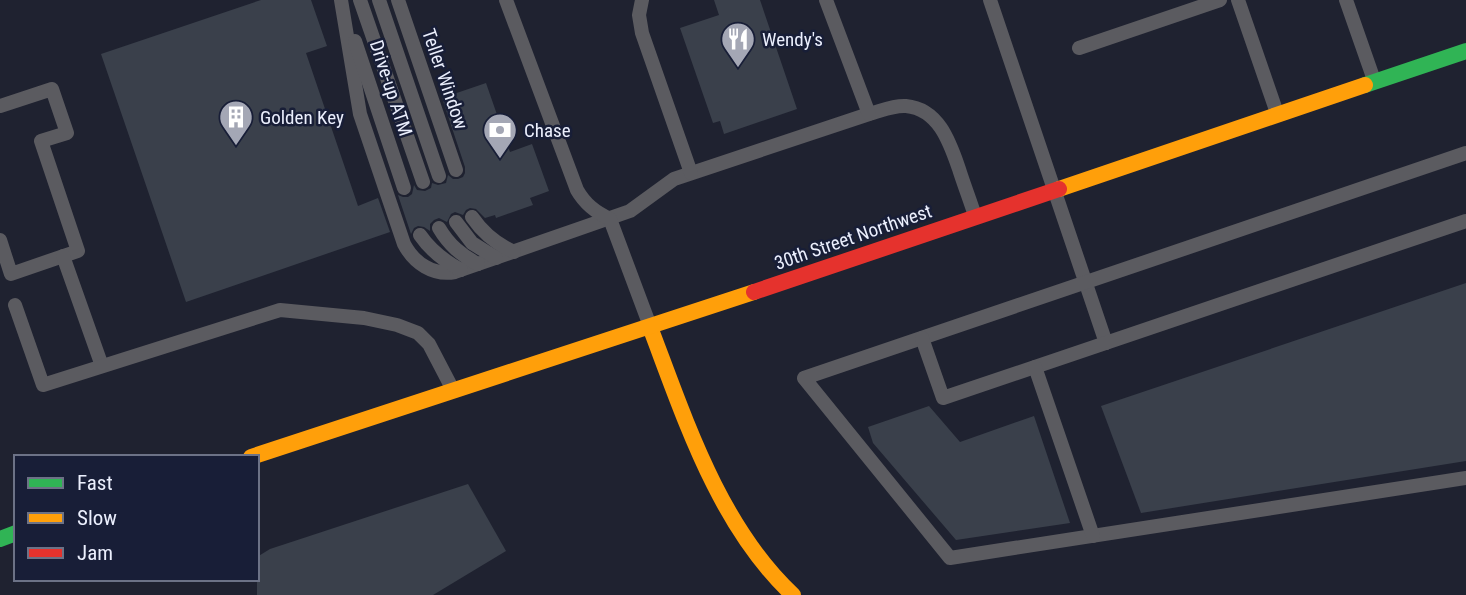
<svg xmlns="http://www.w3.org/2000/svg" width="1466" height="595" viewBox="0 0 1466 595" font-family="'Roboto Condensed',sans-serif">
	<style>
		.building { fill: #3a404b }
		.lines { fill: none; stroke-linecap: round; stroke-linejoin: round }
		.lane { stroke: #5b5b60; stroke-width: 14 }
		.fast { stroke: #30b455; stroke-width: 16 }
		.slow { stroke: #ff9f0a; stroke-width: 16 }
		.jam { stroke: #e5322d; stroke-width: 16 }
		.labels { text-anchor: middle; dominant-baseline: central; stroke-width: 5; stroke-linejoin: round; paint-order: stroke }
		.poi-label { font-size: 19px; fill: #ebeffd; stroke: #181e37; text-anchor: start }
		.street-label { font-size: 19px; fill: #ebeffd; stroke: #181e37 }
	</style>
	<rect width="100%" height="100%" fill="#1f2230"/>
	<g class="building">
		<polygon points="261,0 311,0 327,46 306,53 358,206 378,198 390,232 186,302 101,54"/>
		<polygon points="714,0 760,0 797,109 724,134 720,121 713,123 680,28 719,15"/>
		<polygon points="486,83 510,152 532,144 549,191 530,198 533,205 496,218 495,215 485,218 476,209 470,208 466,210 463,215 455,212 451,214 447,222 439,218 434,220 430,224 430,231 424,227 418,226 414,228 411,234 398,195 403,197 408,197 412,194 414,185 417,190 425,191 431,188 432,183 438,185 446,183 448,175 453,179 458,179 463,177 465,173 465,167 442,98"/>
		<polygon points="1466,283 1466,461 1141,513 1101,406"/>
		<polygon points="929,406 960,442 1034,416 1070,523 956,540 873,443 868,427"/>
		<polygon points="468,484 506,551 433,595 257,595 257,557 270,549"/>
	</g>
	<g class="lines">
		<g class="lane">
			<path d="M341,0L360,114L404,244C414,263 433,276 455,272L630,211L674,179L869,114C881,111 893,105 906,106C939,109 950,143 959,169C964,185 970,200 975,216"/>
			<polyline points="360,0 423,182"/>
			<polyline points="379,0 439,176"/>
			<polyline points="398,0 456,170"/>
			<path d="M506,0L577,190C585,204 595,212 610,219L650,326"/>
			<polyline points="642,0 639,15 642,33 691,173"/>
			<polyline points="826,0 869,114"/>
			<polyline points="990,0 1106,343"/>
			<polyline points="1238,0 1277,113"/>
			<polyline points="1346,0 1374,80"/>
			<polyline points="355,41 404,188"/>
			<polyline points="1079,48 1220,0"/>
			<polyline points="0,106 52,89 67,133 41,141 78,251 11,274 0,240"/>
			<polyline points="1466,153 804,378 950,558 1466,478"/>
			<path d="M472,217C483,233 496,244 514,252"/>
			<polyline points="456,222 472,243 496,258"/>
			<path d="M439,228C449,245 461,255 478,264"/>
			<path d="M420,235C431,251 444,261 461,270"/>
			<polyline points="63,256 102,366"/>
			<polyline points="15,305 43,385 280,310 364,318 397,325 418,333 429,344 453,390"/>
			<polyline points="922,338 943,398 1466,221"/>
			<polyline points="1035,367 1093,536"/>
		</g>
		<g class="fast">
			<polyline points="1365,85 1466,51"/>
			<polyline points="0,539 16,533"/>
		</g>
		<g class="slow">
			<polyline points="1059,189 1365,85"/>
			<path d="M650,327C685,419 719,526 793,595"/>
			<polyline points="251,457 754,292"/>
		</g>
		<polyline class="jam" points="754,292 1059,189"/>
	</g>
	<defs>
		<g id="restaurant-pin" transform="scale(1.75)"><path d="M0 17L-7.5 6A9.5 9.5 0 1 1 7.5 6Z" fill="#a4a7b5" stroke="#181e37"/><path d="M-5-6h1v4h1v-4h1v4h1v-4h1v5L-1.5 .5V6h-2V.5L-5-1ZM5-6V6H3V1.5H1.5Q1.5-4 5-6Z" fill="#fff"/></g>
		<g id="building-pin" transform="scale(1.75)"><path d="M0 17L-7.5 6A9.5 9.5 0 1 1 7.5 6Z" fill="#a4a7b5" stroke="#181e37"/><path d="M-4-6H4V6H1V3H-1V6H-4ZM-2.5-4.3h1.7v1.8h-1.7ZM.8-4.3h1.7v1.8H.8ZM-2.5-1h1.7V.8h-1.7ZM.8-1h1.7V.8H.8Z" fill="#fff"/></g>
		<g id="bank-pin" transform="scale(1.75)"><path d="M0 17L-7.5 6A9.5 9.5 0 1 1 7.5 6Z" fill="#a4a7b5" stroke="#181e37"/><path d="M-6-4H6V4H-6ZM0-2.3a2.3 2.3 0 1 0 0 4.6a2.3 2.3 0 1 0 0-4.6Z" fill="#fff"/></g>
	</defs>
	<g fill-rule="evenodd">
		<use href="#restaurant-pin" x="738" y="39"/>
		<use href="#building-pin" x="236" y="117"/>
		<use href="#bank-pin" x="500" y="130"/>
	</g>
	<g class="labels">
		<g class="poi-label">
			<text x="762" y="39">Wendy's</text>
			<text x="260" y="117">Golden Key</text>
			<text x="524" y="130">Chase</text>
		</g>
		<g class="street-label">
			<text transform="translate(445 79) rotate(71)">Teller Window</text>
			<text transform="translate(391 88) rotate(72)">Drive-up ATM</text>
			<text transform="translate(853 237) rotate(-19)">30th Street Northwest</text>
		</g>
	</g>
	<rect x="14" y="455" width="245" height="126" fill="#181e37" stroke="#6c7286" stroke-width="2"/>
	<rect x="28" y="478" width="35" height="10" fill="#30b455" stroke="#6c7286" stroke-width="2"/>
	<text x="77" y="490" font-size="21" fill="#ebeffd">Fast</text>
	<rect x="28" y="513" width="35" height="10" fill="#ff9f0a" stroke="#6c7286" stroke-width="2"/>
	<text x="77" y="525" font-size="21" fill="#ebeffd">Slow</text>
	<rect x="28" y="548" width="35" height="10" fill="#e5322d" stroke="#6c7286" stroke-width="2"/>
	<text x="77" y="560" font-size="21" fill="#ebeffd">Jam</text>
</svg>
